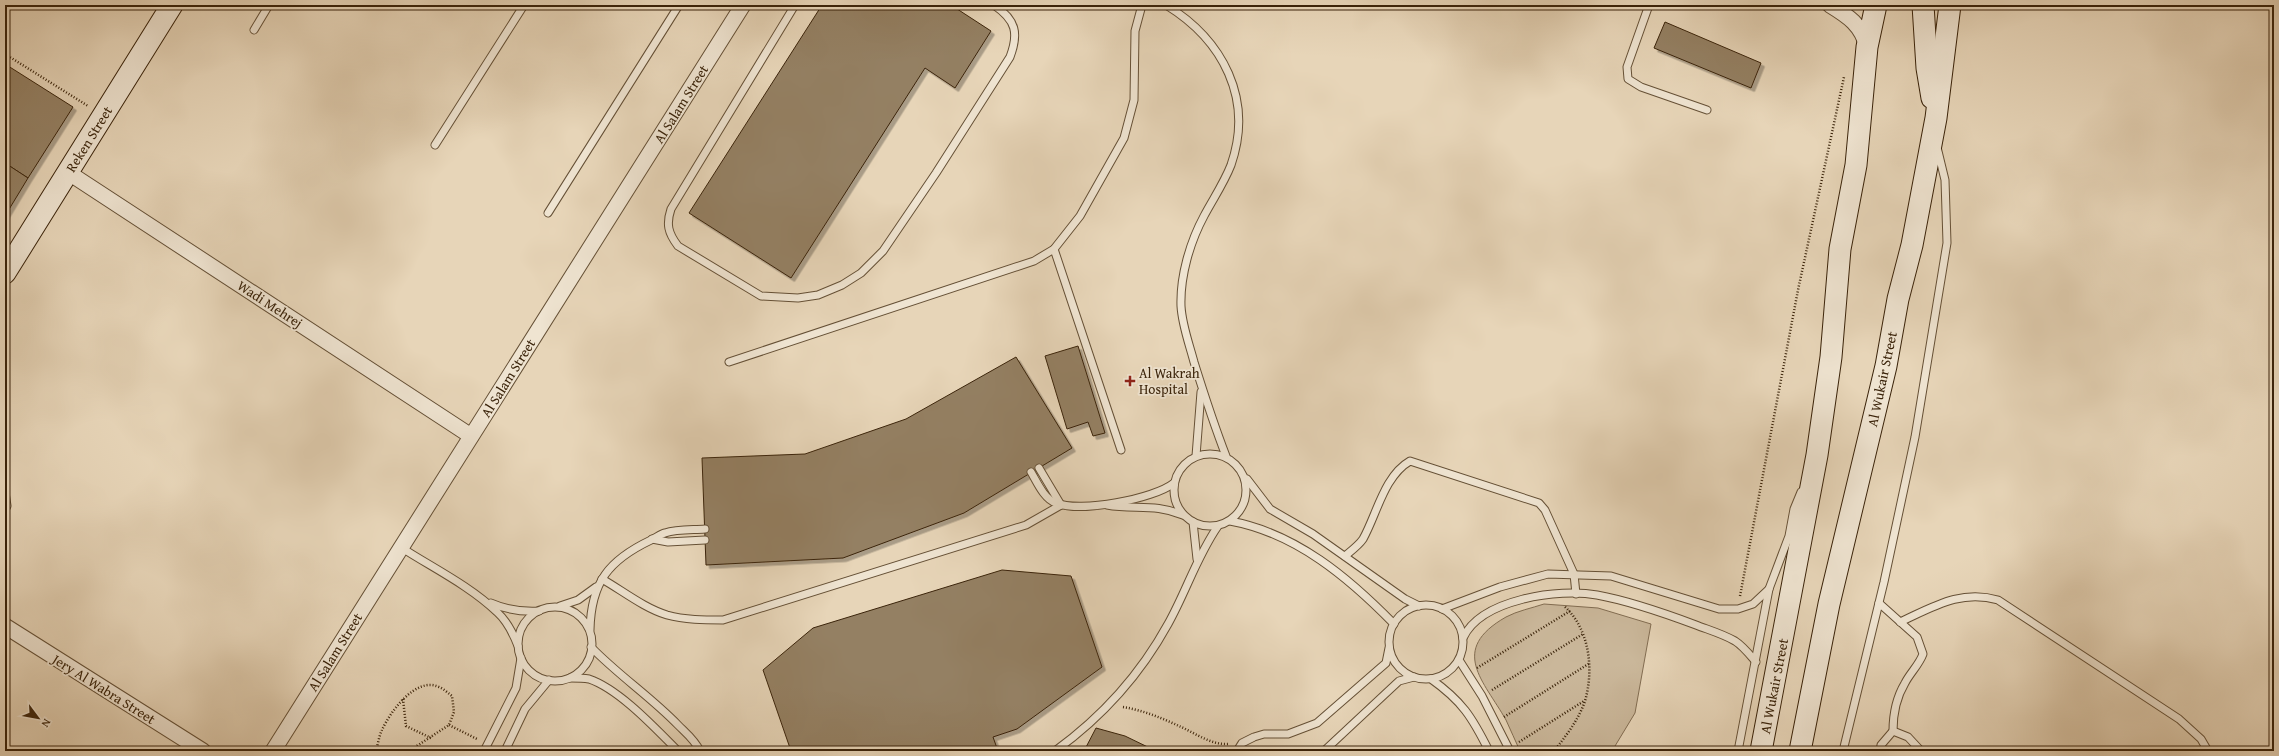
<svg xmlns="http://www.w3.org/2000/svg" width="2279" height="756" viewBox="0 0 2279 756" font-family="'Gentium Book Plus',serif">
	<style>
		.green { fill: #cab79a; stroke: #826d52 }
		.building { fill: #948064; stroke: #3a230a; filter: url(#shadow) }
		.lines { fill: none; stroke-linecap: round; stroke-linejoin: round }
		.lane-casing { stroke: #655036; stroke-width: 9 }
		.street-casing { stroke: #655036; stroke-width: 17 }
		.secondary-casing { stroke: #3a230a; stroke-width: 23 }
		.path { stroke: #3a230a; stroke-width: 2.5; stroke-dasharray: 1 2; stroke-linecap: butt }
		.lane { stroke: #efe4d1; stroke-width: 7 }
		.street { stroke: #efe4d1; stroke-width: 15 }
		.secondary { stroke: #efe4d1; stroke-width: 21 }
		.poi-dot { fill: #8f2418; stroke: #efe4d1; stroke-width: 1.5 }
		.labels { text-anchor: middle; dominant-baseline: central; stroke-width: 3.5; stroke-linejoin: round; paint-order: stroke }
		.street-label { font-size: 14px; fill: #3a230a; stroke: #efe4d1 }
		.poi-label { font-size: 14px; fill: #3a230a; stroke: #efe4d1; text-anchor: start }
	</style>
	<defs>
		<filter id="shadow"><feDropShadow dx="3.5" dy="3.5" stdDeviation="0" flood-color="#0004"/></filter>
	</defs>
	<rect width="100%" height="100%" fill="#e7d5b8"/>
	<filter id="stains"><feTurbulence type="fractalNoise" baseFrequency=".005" numOctaves="4"/><feColorMatrix values="0 0 0 0 .2 0 0 0 0 .09 0 0 0 0 .02 0 0 0 .5 -.17"/></filter>
	<radialGradient id="worn" r=".72"><stop offset=".6" stop-color="#630" stop-opacity="0"/><stop offset="1" stop-color="#630" stop-opacity=".3"/></radialGradient>
	<path class="green" d="M1544,604L1598,608L1651,624L1635,713L1612,751H1520C1515,741 1511,730 1506,720C1484,681 1448,650 1506,617C1517,611 1532,608 1544,604Z"/>
	<g class="building">
		<polygon points="822,5 951,5 991,31 955,88 925,68 791,278 689,213"/>
		<polygon points="1665,22 1761,63 1751,88 1654,48"/>
		<polygon points="5,64 73,107 28,178 5,163"/>
		<polygon points="5,163 28,178 5,216"/>
		<polygon points="1078,346 1105,433 1093,436 1088,422 1067,429 1045,356"/>
		<polygon points="1016,357 1072,448 964,513 843,558 706,565 702,458 805,454 906,419"/>
		<polygon points="1002,570 1071,576 1102,667 1017,729 993,737 998,751 791,751 763,670 813,628"/>
		<polygon points="1096,728 1125,736 1156,751 1084,751"/>
	</g>
	<g class="lines">
		<g class="lane-casing">
			<g id="lane">
				<path d="M795,5L671,209C666,224 668,233 678,246L761,296L798,298L818,295L842,285L861,273L883,251L936,173L1010,57C1019,33 1016,20 994,5"/>
				<path d="M1166,5C1223,40 1254,99 1231,165C1224,183 1213,199 1204,216C1190,242 1180,276 1181,306C1182,325 1189,343 1194,362C1204,394 1214,425 1226,456"/>
				<polyline points="1649,5 1627,67 1628,79 1641,87 1707,110"/>
				<polyline points="254,30 269,5"/>
				<polyline points="435,145 524,5"/>
				<polyline points="548,213 679,5"/>
				<polyline points="1054,249 1121,450"/>
				<polyline points="729,362 1034,261 1054,249 1080,216 1124,138 1134,100 1135,31 1142,5"/>
				<circle cx="1210" cy="490" r="36"/>
				<polyline points="1196,456 1201,392"/>
				<polyline points="1039,468 1061,505"/>
				<path d="M1031,472C1037,482 1044,499 1056,503C1080,513 1154,499 1174,483"/>
				<polyline points="1247,479 1270,509 1313,534 1405,599 1419,606"/>
				<polyline points="5,492 7,506 5,510"/>
				<path d="M1107,505C1134,510 1155,503 1183,515"/>
				<path d="M1230,521C1296,533 1349,578 1394,624"/>
				<polyline points="1193,522 1197,559"/>
				<polyline points="652,539 668,542 705,540"/>
				<path d="M402,548C433,568 470,586 497,612C507,621 513,633 518,646"/>
				<path d="M1345,556C1351,551 1359,545 1363,539C1377,514 1384,476 1410,461L1539,503L1545,510L1574,574L1576,594"/>
				<path d="M602,579C623,591 644,608 667,615C685,620 704,620 723,620L1026,525L1061,505"/>
				<path d="M491,603C507,610 521,612 539,611"/>
				<path d="M1879,603L1917,637L1923,654C1919,665 1910,673 1905,683C1896,698 1893,714 1893,731"/>
				<circle cx="1426" cy="642" r="37"/>
				<polyline points="560,606 578,600 596,587"/>
				<circle cx="555" cy="644" r="37"/>
				<polyline points="1442,609 1500,587 1548,574 1611,576 1719,609 1738,609 1753,604 1769,589"/>
				<path d="M1900,622C1933,607 1961,589 1998,600L2179,719L2201,739L2208,751"/>
				<path d="M590,630C591,582 609,560 651,540C656,538 660,534 665,533C677,529 692,530 705,529"/>
				<path d="M1463,638C1481,599 1559,588 1597,595C1630,601 1664,613 1696,625C1709,630 1723,634 1735,641C1743,646 1750,655 1756,662"/>
				<path d="M591,647C618,675 651,697 678,725C686,733 695,740 700,751"/>
				<polyline points="1459,660 1482,696 1510,751"/>
				<path d="M570,678C576,678 583,678 589,679C619,689 655,728 678,751"/>
				<path d="M1431,679C1462,701 1472,717 1489,751"/>
				<polyline points="484,751 516,688 521,658"/>
				<polyline points="505,751 525,709 549,680"/>
				<path d="M1055,751C1102,717 1140,675 1168,624C1186,592 1197,556 1218,526"/>
				<polyline points="1237,751 1242,743 1254,737 1264,734 1288,734 1317,723 1386,663 1389,648"/>
				<polyline points="1324,751 1399,681 1414,677"/>
				<polyline points="1738,751 1769,589 1789,536 1794,509 1801,492"/>
				<polyline points="1843,751 1884,582 1915,437 1947,243 1945,180 1937,147"/>
				<polyline points="1880,751 1881,745 1893,731 1908,737 1921,751"/>
			</g>
		</g>
		<g class="street-casing">
			<g id="street">
				<path d="M1830,5C1848,16 1862,25 1867,47"/>
				<polyline points="69,173 471,436"/>
				<polyline points="5,626 203,751"/>
				<polyline points="273,751 743,5"/>
			</g>
		</g>
		<g class="secondary-casing">
			<g id="secondary">
				<polyline points="1923,5 1927,68 1932,98"/>
				<polyline points="5,273 172,5"/>
				<polyline points="1761,751 1817,455 1831,357 1840,249 1856,165 1867,47 1876,5"/>
				<polyline points="1800,751 1829,604 1886,366 1898,299 1912,245 1936,118 1950,5"/>
			</g>
		</g>
		<g class="path">
			<polyline points="5,54 88,106"/>
			<polyline points="1740,596 1798,290 1844,77"/>
			<polyline points="1477,668 1570,611"/>
			<polyline points="1492,690 1583,634"/>
			<polyline points="403,699 406,726 431,738"/>
			<path d="M1123,707C1142,710 1162,718 1179,726C1195,733 1211,745 1228,744"/>
			<polyline points="1504,717 1590,663"/>
			<polyline points="449,725 477,739"/>
			<polyline points="1519,742 1584,701"/>
			<path d="M376,751C378,744 379,736 382,730C390,712 416,676 439,687C444,689 448,693 452,696L454,712L449,725L409,751"/>
			<path d="M1554,751C1566,736 1579,719 1585,701C1594,670 1590,629 1564,606"/>
		</g>
		<use href="#lane" class="lane"/>
		<use href="#street" class="street"/>
		<use href="#secondary" class="secondary"/>
	</g>
	<path class="poi-dot" d="M1128 375h4v4h4v4h-4v4h-4v-4h-4v-4h4z"/>
	<g class="labels">
		<g class="street-label">
			<text transform="translate(681 104) rotate(-58)">Al Salam Street</text>
			<text transform="translate(89 139) rotate(-58)">Reken Street</text>
			<text transform="translate(270 304) rotate(33)">Wadi Mehrej</text>
			<text transform="translate(508 378) rotate(-58)">Al Salam Street</text>
			<text transform="translate(1882 379) rotate(-78)">Al Wukair Street</text>
			<text transform="translate(335 652) rotate(-58)">Al Salam Street</text>
			<text transform="translate(1774 686) rotate(-79)">Al Wukair Street</text>
			<text transform="translate(104 689) rotate(32)">Jery Al Wabra Street</text>
		</g>
		<g class="poi-label">
			<text x="1139" y="373">Al Wakrah<tspan x="1139" dy="16">Hospital</tspan></text>
		</g>
	</g>
	<rect width="2279" height="756" fill="none" stroke="#e7d5b8" stroke-width="20"/>
	<rect x="6" y="6" width="2267" height="744" fill="none" stroke="#3a230a" stroke-width="2"/>
	<rect x="10" y="10" width="2259" height="736" fill="none" stroke="#3a230a"/>
	<g transform="translate(38 718) rotate(122)" stroke="#efe4d1" stroke-width="3" paint-order="stroke">
	<path d="M0-3L7 15L0 10L-7 15Z" fill="#3a230a"/>
	<text y="-6" font-size="11" font-weight="bold" text-anchor="middle" fill="#3a230a">N</text>
	</g>
	<rect width="100%" height="100%" filter="url(#stains)"/>
	<rect width="100%" height="100%" fill="url(#worn)"/>
</svg>
